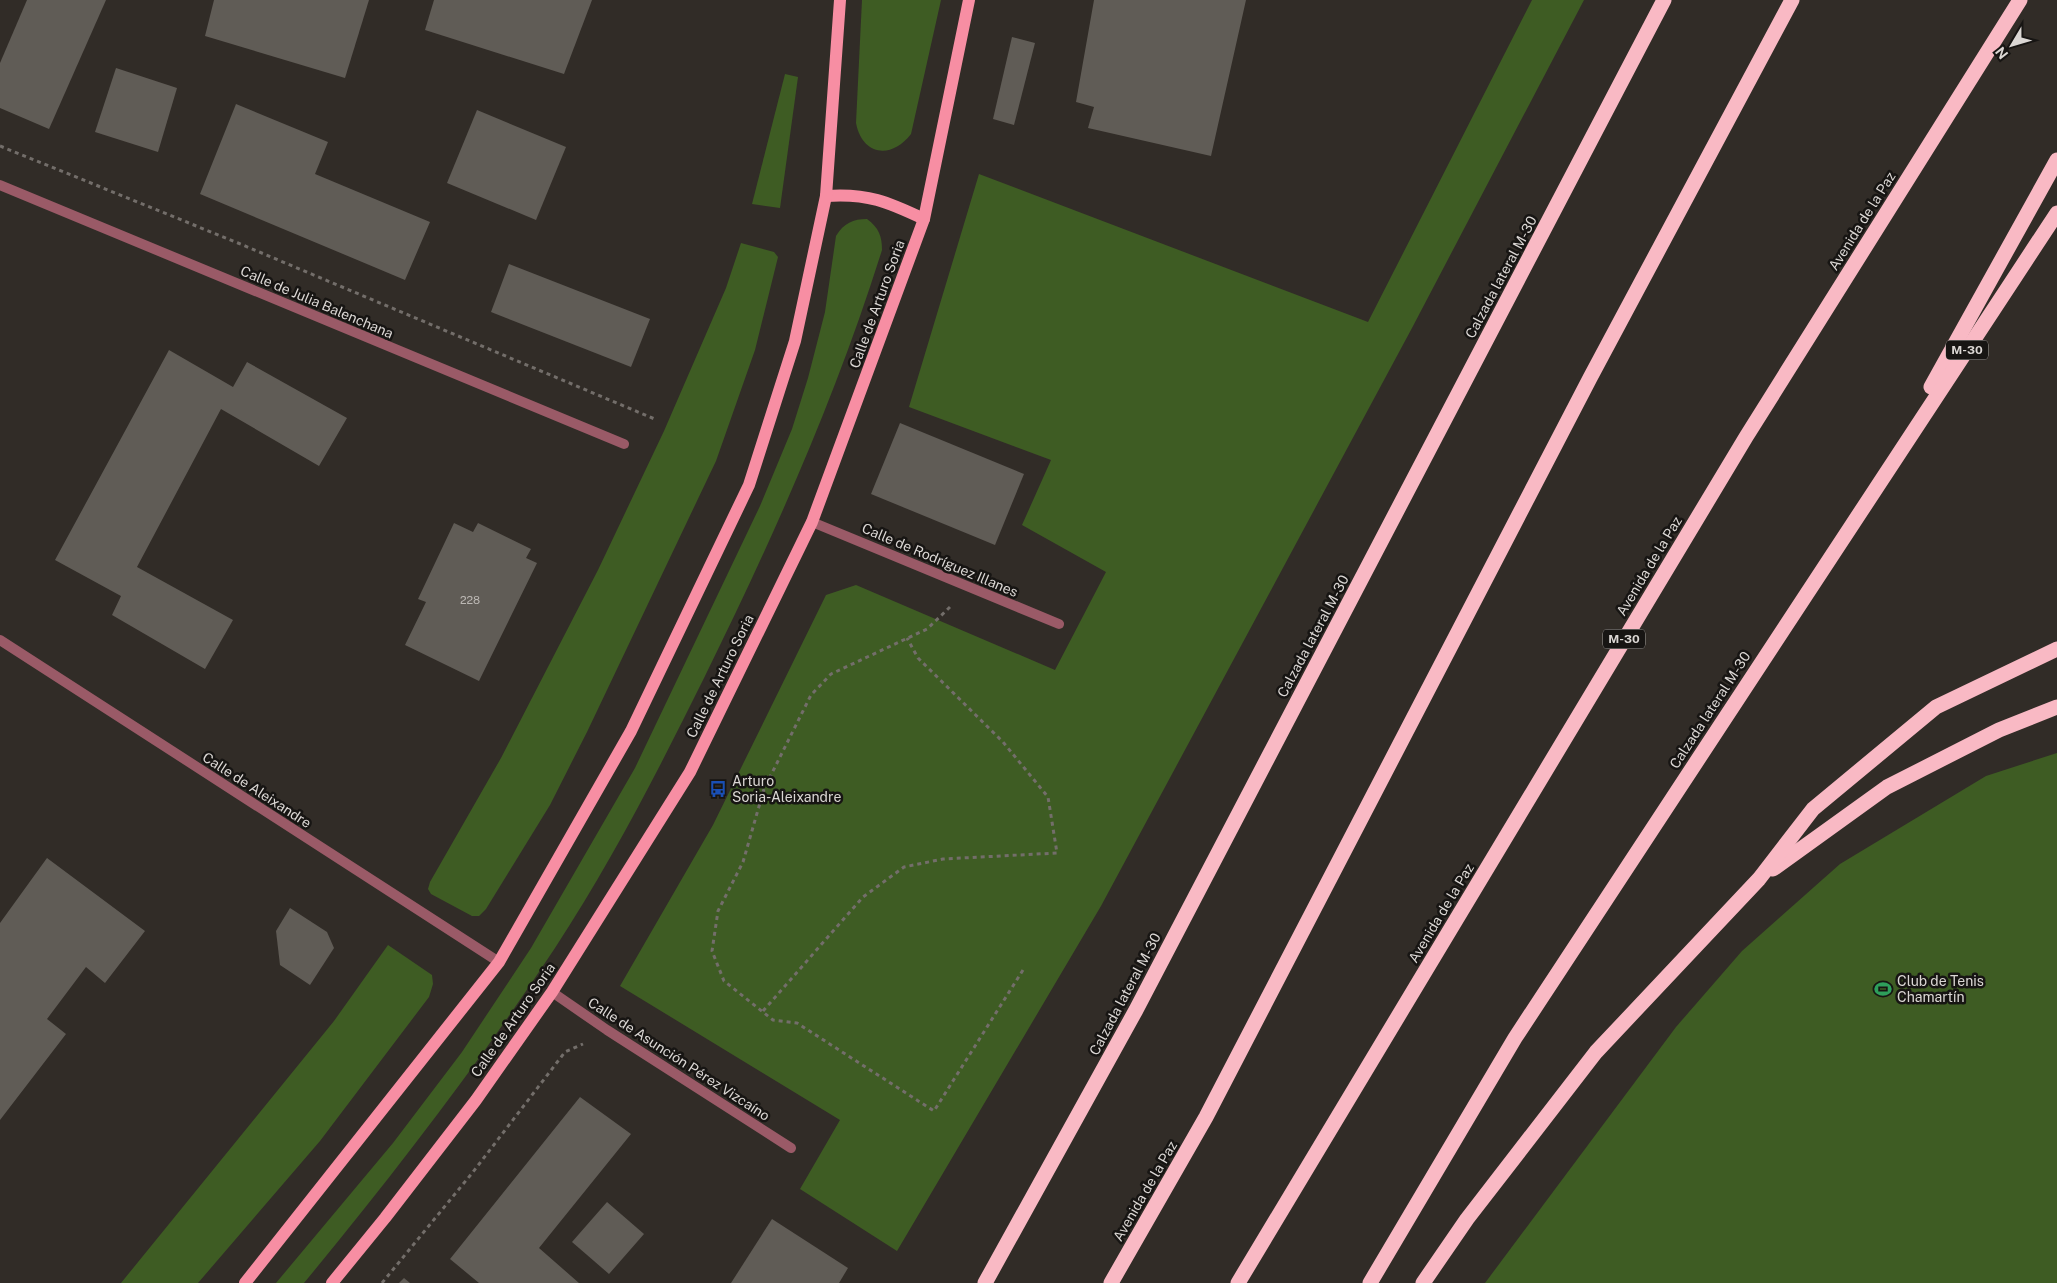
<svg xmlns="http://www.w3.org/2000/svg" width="2057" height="1283" viewBox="0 0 2057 1283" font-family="'Public Sans',sans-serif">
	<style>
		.green { fill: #3e5c23 }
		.building { fill: #605c56 }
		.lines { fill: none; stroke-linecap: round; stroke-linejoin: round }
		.path { stroke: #736e6a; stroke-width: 3; stroke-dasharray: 4 4; stroke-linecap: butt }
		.minor { stroke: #9a5a67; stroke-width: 10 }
		.primary { stroke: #f78ea3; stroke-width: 12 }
		.motorway { stroke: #f9b9c4; stroke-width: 15 }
		.labels { text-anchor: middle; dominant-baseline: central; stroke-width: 5; stroke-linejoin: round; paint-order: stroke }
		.number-label { font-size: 11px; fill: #bcb8b4 }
		.shield { fill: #171513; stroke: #a09d9a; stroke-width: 1 }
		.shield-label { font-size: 12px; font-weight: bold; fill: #dbd7d4 }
		.street-label { font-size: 14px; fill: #dbd7d4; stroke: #171513 }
		.poi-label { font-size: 14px; fill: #dbd7d4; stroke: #171513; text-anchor: start }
	</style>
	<rect width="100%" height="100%" fill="#312c27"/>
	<g class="green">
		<path d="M862,0H941L911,134C891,160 862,155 856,123Z"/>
		<polygon points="1532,0 1584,0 1412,328 1101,906 897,1251 800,1189 840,1120 620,986 713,825 826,595 856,585 1055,670 1106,572 1022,525 1051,460 909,407 979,174 1368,322"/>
		<polygon points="785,74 798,77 780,208 752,204"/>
		<path d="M867,219C879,228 882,236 882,250C836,397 773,538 705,676C659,769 612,861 555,948C478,1065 393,1175 304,1283H276L393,1143L462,1052L531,948L635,768L760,506L792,429L808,378L825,312L836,236C844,223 853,219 867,219Z"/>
		<polygon points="741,243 774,252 778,257 755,350 716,461 587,732 550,805 486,909 479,916 472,916 431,894 428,889 430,882 501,758 598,570 664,431 726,288"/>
		<polygon points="2057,753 2057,1283 1485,1283 1676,1027 1742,951 1840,864 1986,776"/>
		<polygon points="388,945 432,975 433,984 429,997 320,1141 198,1283 121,1283 334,1021"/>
	</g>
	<g class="building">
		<polygon points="27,0 106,0 49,129 0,108 0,63"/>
		<polygon points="214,0 369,0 345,78 205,36"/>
		<polygon points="434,0 592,0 564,74 425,30"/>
		<polygon points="1094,0 1246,0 1211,156 1088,128 1094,107 1076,102"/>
		<polygon points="1012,37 1035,43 1014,125 993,119"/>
		<polygon points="116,68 177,88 158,152 95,132"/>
		<polygon points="236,104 328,142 315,174 430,222 405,280 200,194"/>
		<polygon points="477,110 566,147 536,220 447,183"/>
		<polygon points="509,264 650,319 631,367 491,312"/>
		<polygon points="169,350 233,387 247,362 347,418 319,466 221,409 137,567 233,620 205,669 112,615 121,596 55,560"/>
		<polygon points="900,423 1024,474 995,545 871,494"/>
		<polygon points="454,523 473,532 478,523 531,549 526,558 537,563 479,681 405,645 426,602 418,599"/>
		<polygon points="47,858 145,931 105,983 86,967 47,1019 66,1034 0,1120 0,923"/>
		<polygon points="290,908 327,932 334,948 310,985 280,965 276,931"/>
		<polygon points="580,1097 631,1134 539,1248 579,1283 479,1283 450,1259"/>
		<polygon points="607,1202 644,1234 609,1274 572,1242"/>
		<polygon points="772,1219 848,1268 839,1283 731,1283"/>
		<polygon points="404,1278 410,1283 399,1283"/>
	</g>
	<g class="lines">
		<g class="path">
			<polyline points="0,146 238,243 657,420"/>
			<polyline points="950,607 927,629 831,674 811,695 764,789 743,862 718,911 712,951 724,981 773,1020 797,1023 934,1111 1023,970"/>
			<polyline points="763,1011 863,897 904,867 943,859 1057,853 1048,797 1003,742 918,658 907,638"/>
			<polyline points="382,1283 473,1172 565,1052 583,1044"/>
		</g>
		<g class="minor">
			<polyline points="0,185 624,444"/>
			<polyline points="812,522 1059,624"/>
			<polyline points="0,640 499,962"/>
			<polyline points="552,992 607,1030 791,1148"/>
		</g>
		<g class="primary">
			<path d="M826,196C868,193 888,202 924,219"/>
			<polyline points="245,1283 499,962 631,731 749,485 795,341 826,196 840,0"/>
			<polyline points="332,1283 385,1218 476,1100 552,992 690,772 812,522 924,219 969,0"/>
		</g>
		<g class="motorway">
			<polyline points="1931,387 2057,160"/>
			<polyline points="1773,869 1887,787 1999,730 2057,707"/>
			<polyline points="985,1283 1136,1010 1664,0"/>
			<polyline points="1111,1283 1206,1117 1590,378 1792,0"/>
			<polyline points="1238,1283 1746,437 2020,0"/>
			<polyline points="1370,1283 1515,1038 2057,213"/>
			<polyline points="1423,1283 1467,1219 1596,1052 1759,879 1813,809 1936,707 2057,649"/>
		</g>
	</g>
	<defs>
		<g id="bus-bare" transform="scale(1.35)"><path d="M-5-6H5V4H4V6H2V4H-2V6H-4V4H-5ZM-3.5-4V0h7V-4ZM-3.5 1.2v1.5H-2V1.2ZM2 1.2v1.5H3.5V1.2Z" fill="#1a4fb4" stroke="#171513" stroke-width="2.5" paint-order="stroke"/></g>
		<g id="stadium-bare" transform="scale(1.35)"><path d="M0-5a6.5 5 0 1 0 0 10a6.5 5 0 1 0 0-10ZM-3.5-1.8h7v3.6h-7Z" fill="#2e9e5b" stroke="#171513" stroke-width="2.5" paint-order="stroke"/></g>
	</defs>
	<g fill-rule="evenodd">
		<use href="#bus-bare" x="718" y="789"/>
		<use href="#stadium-bare" x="1883" y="989"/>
	</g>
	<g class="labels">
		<g class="number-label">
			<text x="470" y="600">228</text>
		</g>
		<g class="shield">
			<rect x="1946" y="340.5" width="42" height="19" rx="4"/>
			<rect x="1603" y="629.5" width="42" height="19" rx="4"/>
		</g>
		<g class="shield-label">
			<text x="1967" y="350">M-30</text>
			<text x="1624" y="639">M-30</text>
		</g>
		<g class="street-label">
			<text transform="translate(1862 221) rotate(-58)">Avenida de la Paz</text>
			<text transform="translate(1501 277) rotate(-62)">Calzada lateral M-30</text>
			<text transform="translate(317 302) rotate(23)">Calle de Julia Balenchana</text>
			<text transform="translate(877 304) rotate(-70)">Calle de Arturo Soria</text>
			<text transform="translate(940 560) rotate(23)">Calle de Rodríguez Illanes</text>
			<text transform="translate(1649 566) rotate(-59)">Avenida de la Paz</text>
			<text transform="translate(1313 636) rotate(-62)">Calzada lateral M-30</text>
			<text transform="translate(720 676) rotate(-64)">Calle de Arturo Soria</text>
			<text transform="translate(1710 710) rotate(-57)">Calzada lateral M-30</text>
			<text transform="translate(257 790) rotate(33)">Calle de Aleixandre</text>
			<text transform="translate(1441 913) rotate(-59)">Avenida de la Paz</text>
			<text transform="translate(1125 994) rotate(-62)">Calzada lateral M-30</text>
			<text transform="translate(513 1020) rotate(-55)">Calle de Arturo Soria</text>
			<text transform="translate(679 1059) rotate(33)">Calle de Asunción Pérez Vizcaíno</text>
			<text transform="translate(1145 1191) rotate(-60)">Avenida de la Paz</text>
		</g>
		<g class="poi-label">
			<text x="732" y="781">Arturo<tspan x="732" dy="16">Soria-Aleixandre</tspan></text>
			<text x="1897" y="981">Club de Tenis<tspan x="1897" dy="16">Chamartín</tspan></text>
		</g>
	</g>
	<g transform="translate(2012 45) rotate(232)" stroke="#171513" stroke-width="4" paint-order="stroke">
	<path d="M0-4L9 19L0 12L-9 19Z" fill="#dbd7d4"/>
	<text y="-8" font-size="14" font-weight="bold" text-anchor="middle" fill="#dbd7d4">N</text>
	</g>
</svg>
